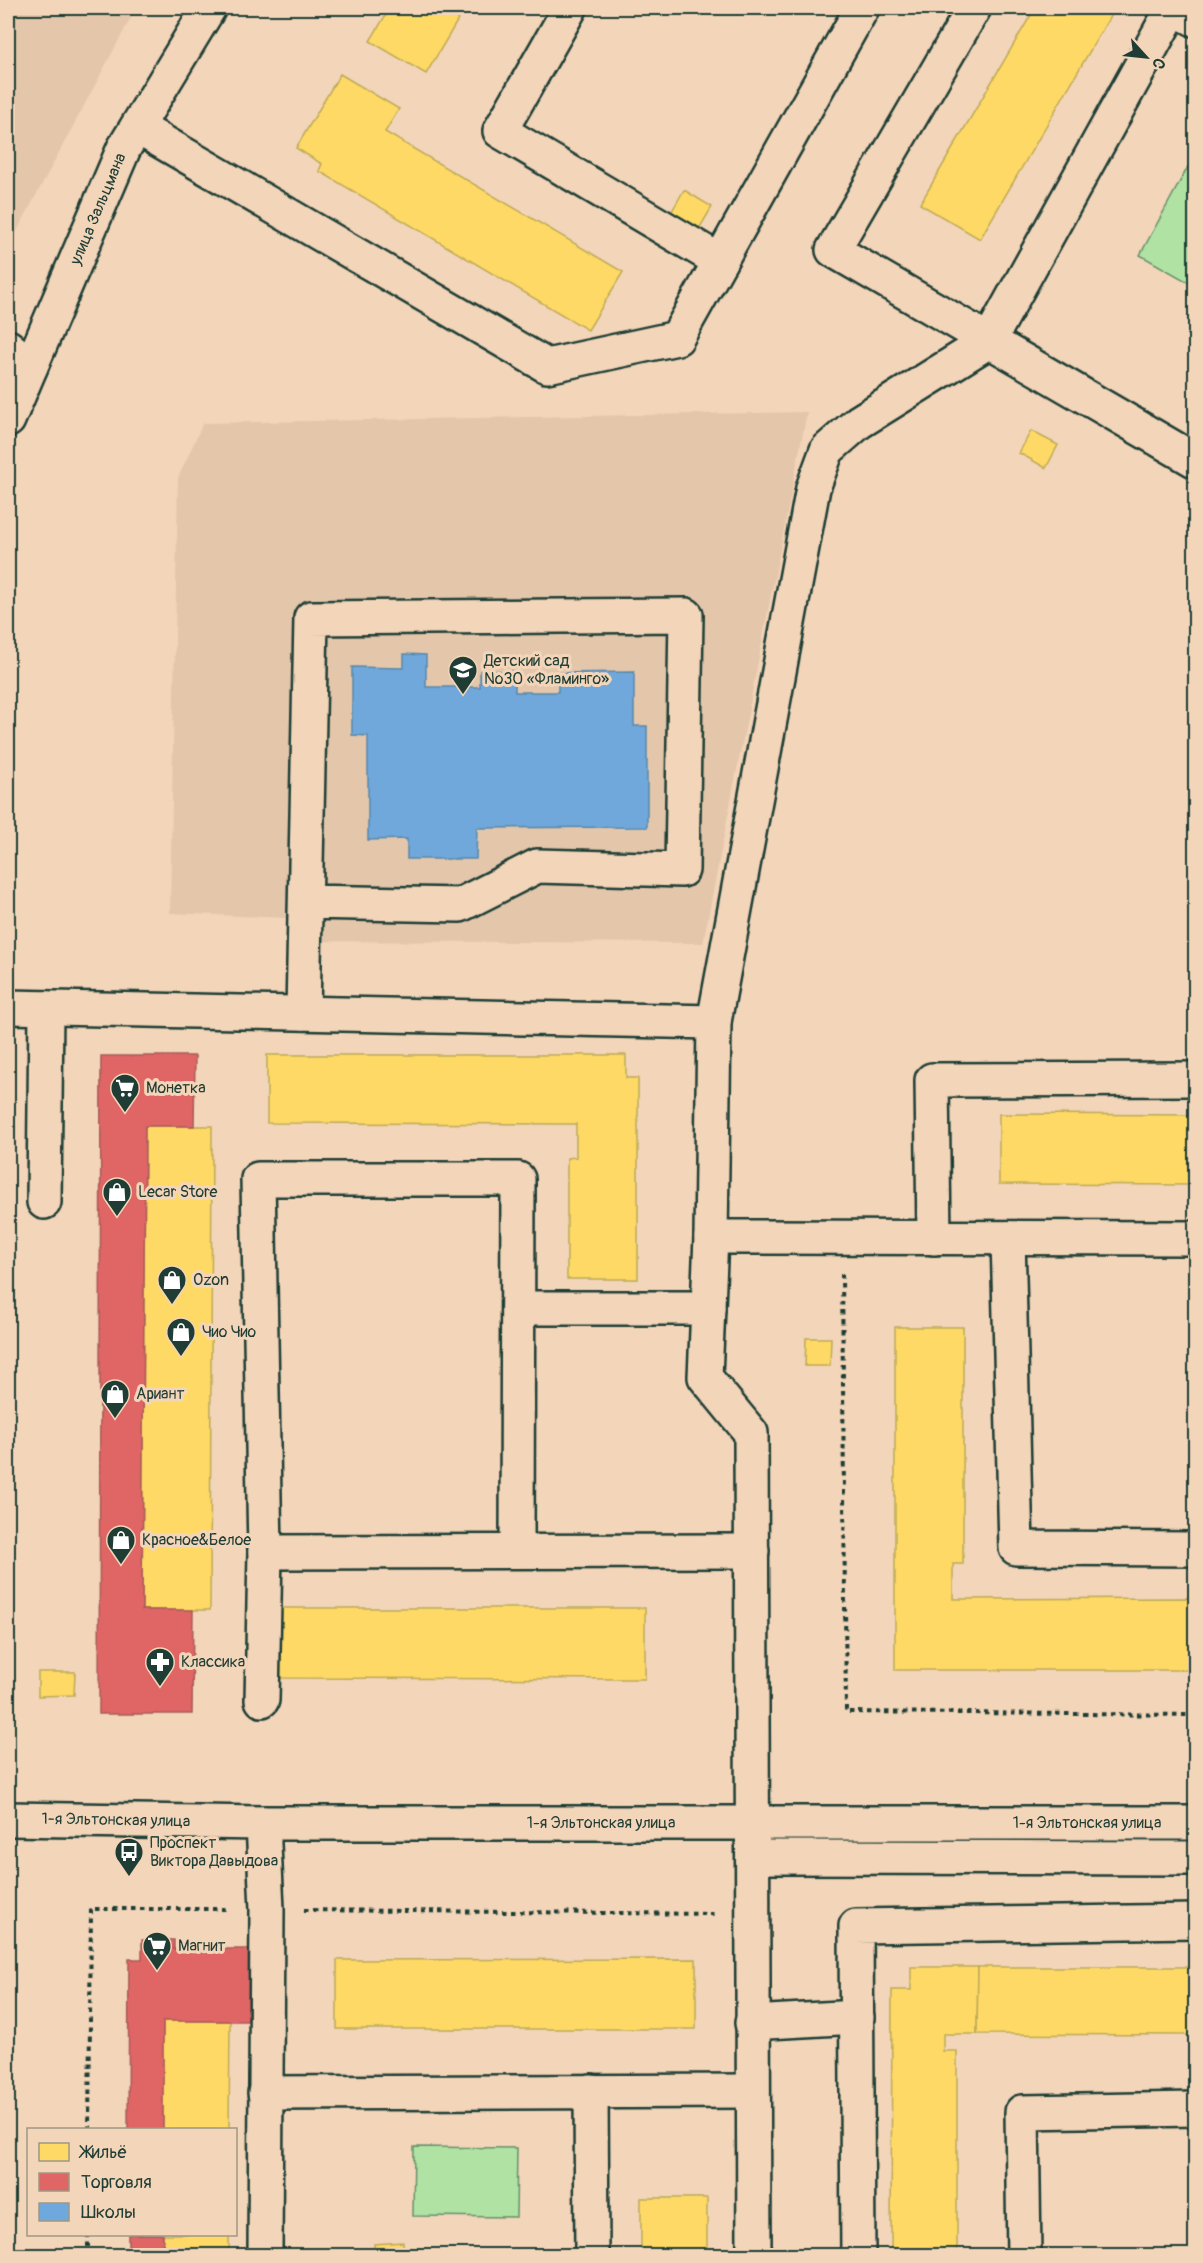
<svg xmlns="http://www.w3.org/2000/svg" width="1203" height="2263" viewBox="0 0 1203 2263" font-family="Pangolin,sans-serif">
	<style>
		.built { fill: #e4c6ab }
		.green { fill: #afe2a3; stroke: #67906c; stroke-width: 1.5 }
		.homes { fill: #ffd966; stroke: #bcaa57; stroke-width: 1.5 }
		.shops { fill: #e06666; stroke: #a65a57; stroke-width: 1.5 }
		.schools { fill: #6fa8dc; stroke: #5788aa; stroke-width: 1.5 }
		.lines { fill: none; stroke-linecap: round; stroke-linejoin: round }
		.minor-casing { stroke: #1f3d34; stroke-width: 38 }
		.path { stroke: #1f3d34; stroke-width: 4; stroke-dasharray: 4.5 4.5; stroke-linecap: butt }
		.minor { stroke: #f3d5b9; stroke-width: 33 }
		.labels { text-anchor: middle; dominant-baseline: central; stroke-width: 6; stroke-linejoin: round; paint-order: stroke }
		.street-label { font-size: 16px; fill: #1f3d34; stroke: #f3d5b9 }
		.poi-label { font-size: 16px; fill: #1f3d34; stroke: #f3d5b9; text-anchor: start }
	</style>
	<rect width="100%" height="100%" fill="#f3d5b9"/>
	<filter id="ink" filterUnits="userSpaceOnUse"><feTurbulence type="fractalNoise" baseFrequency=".0167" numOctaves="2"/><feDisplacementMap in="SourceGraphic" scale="12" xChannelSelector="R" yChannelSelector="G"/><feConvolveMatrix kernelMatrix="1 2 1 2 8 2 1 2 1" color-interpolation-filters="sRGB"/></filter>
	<g filter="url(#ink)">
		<g class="built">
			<polygon points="8,8 136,8 8,248"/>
			<polygon points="807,412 703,943 291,941 287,918 170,913 178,478 203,423"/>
		</g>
		<g class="green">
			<polygon points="1195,154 1196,286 1195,286 1140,255"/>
			<polygon points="414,2147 517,2148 516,2217 413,2216"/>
		</g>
		<g class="homes">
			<polygon points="390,8 465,8 426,74 370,41"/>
			<polygon points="1035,8 1115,8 980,239 920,204"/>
			<polygon points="340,74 399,109 385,132 623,272 588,330 319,171 322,164 296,148"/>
			<polygon points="684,190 712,207 696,234 668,218"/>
			<polygon points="1031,431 1058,445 1046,468 1019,453"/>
			<polygon points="267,1055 626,1055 626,1078 638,1078 638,1279 567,1279 567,1158 576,1157 576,1124 267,1123"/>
			<polygon points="999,1114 1196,1115 1196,1185 999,1184"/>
			<polygon points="145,1126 212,1126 210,1610 142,1610"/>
			<polygon points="895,1327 963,1327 963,1564 953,1564 953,1599 1196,1598 1196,1670 895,1670"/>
			<polygon points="806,1338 831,1338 830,1366 805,1366"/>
			<polygon points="279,1608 645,1608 645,1679 278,1678"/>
			<polygon points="38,1672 75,1672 74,1695 38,1696"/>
			<polygon points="696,1959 696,2029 337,2029 337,1960"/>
			<polygon points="911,1967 978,1967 977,2034 943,2034 943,2051 957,2051 957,2256 891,2256 892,1990 911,1990"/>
			<polygon points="978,1967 1196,1967 1196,2035 977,2034"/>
			<polygon points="163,2021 230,2021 229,2130 163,2130"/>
			<rect x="641" y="2198" width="66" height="58"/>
			<rect x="163" y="2234" width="66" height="22"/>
			<polygon points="403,2242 404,2256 375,2256 374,2244"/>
		</g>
		<g class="shops">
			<polygon points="101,1056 195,1056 194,1126 145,1126 142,1610 193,1610 192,1714 99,1714"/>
			<polygon points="142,1940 174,1940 174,1949 255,1949 255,2021 163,2021 163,2130 128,2130 129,1959 142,1959"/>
			<rect x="128" y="2234" width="35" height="22"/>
		</g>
		<polygon class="schools" points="404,654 426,655 426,687 480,687 480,671 515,671 515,692 558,692 558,673 634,672 634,726 647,726 647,827 477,828 476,859 407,859 407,839 368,840 368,736 352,735 352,667 404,668"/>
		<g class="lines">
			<g class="minor-casing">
				<g id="minor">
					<polyline points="570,8 500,131 720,261"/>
					<polyline points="974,8 833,250 1196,461"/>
					<polyline points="137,127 547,366 677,338 862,8"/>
					<polyline points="8,347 31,366"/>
					<polyline points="8,420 124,148 209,8"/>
					<polyline points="8,1007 714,1022"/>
					<polyline points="303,1013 311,618 686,615 682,870 537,866 460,905 306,902"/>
					<polyline points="44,1202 46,1008"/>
					<polyline points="711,1237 1196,1238"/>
					<polyline points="934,1238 932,1080 1196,1079"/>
					<polyline points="1008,1238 1016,1548 1196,1549"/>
					<polyline points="518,1308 708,1308"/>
					<polyline points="265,1552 752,1551"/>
					<polyline points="262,1700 265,1552 258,1179 518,1179 517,1551"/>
					<polyline points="8,1819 263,1823 1196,1823"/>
					<polyline points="263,1823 267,1909 265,2256"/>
					<polyline points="753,1857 1196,1858"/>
					<polyline points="752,2023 857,2017"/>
					<polyline points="591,2091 592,2256"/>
					<polyline points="265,2093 752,2091"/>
					<polyline points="754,2256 751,1433 705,1377 711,1237 714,1022 813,488 827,450 859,422 989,341 1173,8 1196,20"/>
					<polyline points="858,2256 856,1926 1196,1921"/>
					<polyline points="1024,2256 1022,2112 1196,2109"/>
				</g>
			</g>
			<g class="path">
				<polyline points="842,1274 846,1712 1196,1715"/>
				<polyline points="304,1910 716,1914"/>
				<polyline points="89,2130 91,1909 230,1909"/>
				<polyline points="88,2256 88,2234"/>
			</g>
			<use href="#minor" class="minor"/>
		</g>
	</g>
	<defs>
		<g id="school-pin" transform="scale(1.5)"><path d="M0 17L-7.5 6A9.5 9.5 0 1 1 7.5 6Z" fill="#1f3d34" stroke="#f3d5b9"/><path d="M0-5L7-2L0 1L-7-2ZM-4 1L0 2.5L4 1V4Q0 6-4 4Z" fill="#fff"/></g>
		<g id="supermarket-pin" transform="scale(1.5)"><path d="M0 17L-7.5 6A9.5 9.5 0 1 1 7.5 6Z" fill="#1f3d34" stroke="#f3d5b9"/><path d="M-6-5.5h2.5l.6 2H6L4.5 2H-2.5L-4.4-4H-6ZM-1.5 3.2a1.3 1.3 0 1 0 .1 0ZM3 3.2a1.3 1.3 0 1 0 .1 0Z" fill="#fff"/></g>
		<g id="shop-pin" transform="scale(1.5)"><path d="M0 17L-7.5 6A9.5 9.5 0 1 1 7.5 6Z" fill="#1f3d34" stroke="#f3d5b9"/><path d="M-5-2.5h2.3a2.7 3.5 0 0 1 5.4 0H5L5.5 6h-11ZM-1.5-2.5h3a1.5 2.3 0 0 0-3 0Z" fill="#fff"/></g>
		<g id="pharmacy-pin" transform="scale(1.5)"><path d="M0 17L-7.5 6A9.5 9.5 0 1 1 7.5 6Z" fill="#1f3d34" stroke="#f3d5b9"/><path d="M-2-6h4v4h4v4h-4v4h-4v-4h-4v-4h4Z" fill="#fff"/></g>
		<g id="bus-pin" transform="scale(1.5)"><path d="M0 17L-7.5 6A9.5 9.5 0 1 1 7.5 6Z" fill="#1f3d34" stroke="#f3d5b9"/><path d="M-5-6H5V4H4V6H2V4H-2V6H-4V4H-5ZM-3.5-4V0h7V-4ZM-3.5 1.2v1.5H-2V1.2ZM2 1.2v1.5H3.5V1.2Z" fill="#fff"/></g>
	</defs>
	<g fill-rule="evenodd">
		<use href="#school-pin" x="463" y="670"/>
		<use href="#supermarket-pin" x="125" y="1088"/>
		<use href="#shop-pin" x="117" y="1192"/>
		<use href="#shop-pin" x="172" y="1280"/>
		<use href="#shop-pin" x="181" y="1332"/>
		<use href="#shop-pin" x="115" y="1394"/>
		<use href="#shop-pin" x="121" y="1540"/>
		<use href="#pharmacy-pin" x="160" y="1662"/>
		<use href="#bus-pin" x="129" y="1852"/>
		<use href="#supermarket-pin" x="157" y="1946"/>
	</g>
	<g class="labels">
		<g class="street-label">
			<text transform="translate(98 209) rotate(-67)">улица Зальцмана</text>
			<text transform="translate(116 1820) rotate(1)">1-я Эльтонская улица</text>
			<text x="601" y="1823">1-я Эльтонская улица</text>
			<text x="1087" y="1823">1-я Эльтонская улица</text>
		</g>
		<g class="poi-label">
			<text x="484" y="661">Детский сад<tspan x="484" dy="18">№30 «Фламинго»</tspan></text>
			<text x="146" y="1088">Монетка</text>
			<text x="138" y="1192">Lecar Store</text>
			<text x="193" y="1280">Ozon</text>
			<text x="202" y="1332">Чио Чио</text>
			<text x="136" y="1394">Ариант</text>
			<text x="142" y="1540">Красное&amp;Белое</text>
			<text x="181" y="1662">Классика</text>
			<text x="150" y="1843">Проспект<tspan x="150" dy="18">Виктора Давыдова</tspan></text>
			<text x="178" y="1946">Магнит</text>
		</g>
	</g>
	<rect width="1203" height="2263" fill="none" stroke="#f3d5b9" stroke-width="30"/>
	<rect x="15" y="15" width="1173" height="2233" fill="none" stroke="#1f3d34" stroke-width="2" filter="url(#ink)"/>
	<rect x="27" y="2128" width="210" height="108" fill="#f3d5b9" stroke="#9e9884" stroke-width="1.5"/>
	<rect x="39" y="2143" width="30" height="18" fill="#ffd966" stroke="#9e9884" stroke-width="1.5"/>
	<text x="81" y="2158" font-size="18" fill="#1f3d34">Жильё</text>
	<rect x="39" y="2173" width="30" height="18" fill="#e06666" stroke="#9e9884" stroke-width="1.5"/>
	<text x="81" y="2188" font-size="18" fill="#1f3d34">Торговля</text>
	<rect x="39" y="2203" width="30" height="18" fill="#6fa8dc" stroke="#9e9884" stroke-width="1.5"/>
	<text x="81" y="2218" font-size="18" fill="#1f3d34">Школы</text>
	<g transform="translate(1146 57) rotate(117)" stroke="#f3d5b9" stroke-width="4.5" paint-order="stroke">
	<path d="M0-4.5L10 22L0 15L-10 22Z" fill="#1f3d34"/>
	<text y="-9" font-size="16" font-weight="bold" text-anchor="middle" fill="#1f3d34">С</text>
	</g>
</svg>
